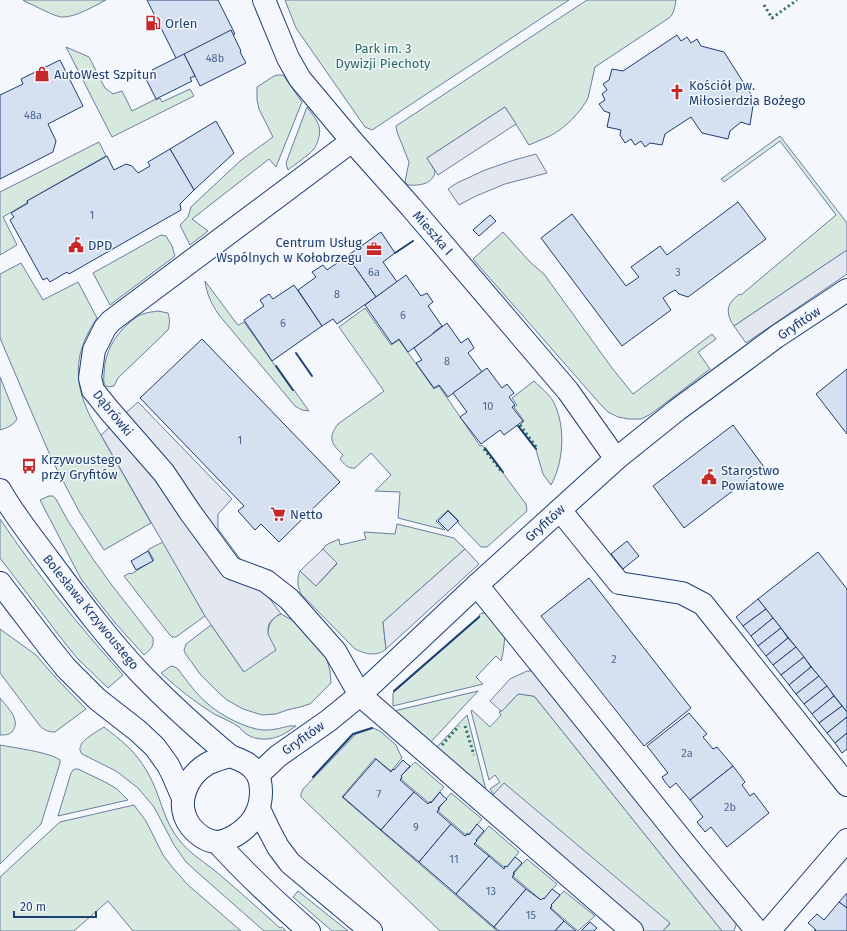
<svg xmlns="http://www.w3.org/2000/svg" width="847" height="931" viewBox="0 0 847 931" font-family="'Fira Sans',sans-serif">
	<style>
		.green { fill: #d7e8df; stroke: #687fa3 }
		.parking { fill: #e3e8f0; stroke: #687fa3 }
		.building { fill: #d5e0f0; stroke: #1d3f73 }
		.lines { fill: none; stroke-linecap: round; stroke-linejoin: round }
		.street-casing { stroke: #1d3f73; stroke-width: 24 }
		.secondary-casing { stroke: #1d3f73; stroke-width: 24 }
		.street { stroke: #f4f7fb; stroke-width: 22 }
		.secondary { stroke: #f4f7fb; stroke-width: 22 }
		.hedge { stroke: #2c6c60; stroke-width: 3; stroke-dasharray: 2 3; stroke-linecap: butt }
		.wall { stroke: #1d3f73; stroke-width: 2 }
		.labels { text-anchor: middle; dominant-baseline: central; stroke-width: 3; stroke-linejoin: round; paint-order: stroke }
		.number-label { font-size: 11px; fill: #4b6792 }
		.poi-label { font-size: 13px; fill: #1d3f73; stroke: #f4f7fb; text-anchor: start }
		.park-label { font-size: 13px; fill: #2c6c60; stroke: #f4f7fb }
		.street-label { font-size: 13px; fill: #1d3f73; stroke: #f4f7fb }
	</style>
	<rect width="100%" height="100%" fill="#f4f7fb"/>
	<g class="green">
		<path d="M23,0H106C94,6 75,18 61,17C51,15 36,6 26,2Z"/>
		<polygon points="285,0 569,0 372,130 365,127 296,28"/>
		<path d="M587,0H676C675,6 674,14 669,18L595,67L588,98C580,113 565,128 550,136C543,139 536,142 529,145L505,107L427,158L435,171C434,184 419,186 408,185L405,182L409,162L397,132L396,126Z"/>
		<polygon points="66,47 89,57 105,88 113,94 122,91 132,111 156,99 156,100 160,98 162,102 190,89 194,96 112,137"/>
		<polygon points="278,75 283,75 302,102 276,167 269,159 192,219 208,231 190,245 180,225 188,217 191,207 240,161 273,137 259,109 257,100 257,87 274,76"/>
		<path d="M307,107C311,113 317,119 319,126C321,133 318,144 313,150C308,156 295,164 288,170L286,163Z"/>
		<path d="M780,136L847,223V250L734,326C729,319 725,309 732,301C734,298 737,296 740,294L741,295L836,215L780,141L724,182L721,179Z"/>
		<polygon points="99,142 106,156 27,201 27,203 3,217 17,245 0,255 0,192"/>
		<polygon points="503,232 531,263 544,274 612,368 633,394 712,334 716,339 698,352 710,369 651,414 641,419 629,419 618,417 608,412 601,405 473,259"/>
		<polygon points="161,235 166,236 172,246 175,256 110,305 93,273"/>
		<path d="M21,263L43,300L78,282L97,318C75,351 72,379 90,416L151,523L104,550L80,513L52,460L0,338V274Z"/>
		<path d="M205,281L237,324L239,325L244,322L293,391L294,390L309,411L302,410L295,406L219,315C211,303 207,295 205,281Z"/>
		<path d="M365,308L391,345L399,340L434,389L439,386L480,446L482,445L526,504L527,511L487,547H481L458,523L459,521L448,510L436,521L445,530L398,518L400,492L375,491L391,475L371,453L355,468C348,469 344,464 340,459L343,455C332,444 327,439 338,424L384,391L339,327Z"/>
		<path d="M158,311L168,313C170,319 170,324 168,330L118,378L114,386L108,387C102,384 104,379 104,373C105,352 114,336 130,322C134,319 138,315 143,314C148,312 153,312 158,311Z"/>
		<path d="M0,377L17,419C14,425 7,428 0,430Z"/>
		<path d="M534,381C540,387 550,395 553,401C566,425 564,462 551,485L543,474L536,450L537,449L519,426L524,421L514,407L517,405L512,398Z"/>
		<path d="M49,496H53L56,499L68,521L93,559L111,584L153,638C154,647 151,649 144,655L116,624L97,600L81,579L40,500Z"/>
		<path d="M0,519C37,574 79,626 123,675L108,688L77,658L61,638L0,558Z"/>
		<path d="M397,524L454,538L465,549L383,622L386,649C377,657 365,654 355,649L301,594C297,585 297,579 300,571L316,586L337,564L323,549L326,545L339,539L340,545L366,539L364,532L395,534Z"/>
		<polygon points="163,542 205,616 176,637 172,637 169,634 124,576 130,573 131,574 154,560 148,550 149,549"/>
		<polygon points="482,613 487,613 505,636 503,653 501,661 496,656 476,677 483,684 393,706 393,693 480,617 479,615"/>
		<path d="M281,614L292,620L323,653L327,660L330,671L331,683L310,704L300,707L287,710L276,714L262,715L243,709L227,700L220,694L200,674L185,653L184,650L186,644L211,625L244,672L268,634C268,625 272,617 281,614Z"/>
		<path d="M0,629L36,655L55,677L86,709L55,732C48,732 44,730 40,726L0,673Z"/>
		<path d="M171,666L175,667L178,669C187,681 196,694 208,704C220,715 247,729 263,730C267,730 272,730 276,729C283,728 289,725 296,726C286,733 276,740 263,739C257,739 250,737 245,733C243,732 241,729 239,727C232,722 222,718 214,714C195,702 177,688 161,673Z"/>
		<polygon points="478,691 429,744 394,711"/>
		<polygon points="519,694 533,696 535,697 722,931 663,931 670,924 504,784 494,795 490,789 500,782 495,775 489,780 471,711 472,710 490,727 501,715 499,712 503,710 517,695"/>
		<path d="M0,698C7,707 22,720 12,732C9,735 5,735 0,735Z"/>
		<polygon points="467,715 487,794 435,749"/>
		<path d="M104,727C111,733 120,739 127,746C138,756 147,770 153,783C162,803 165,823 180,841C190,854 206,863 219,874C240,892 260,910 280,928L282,927L286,931H264L197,872L186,862L174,845L154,807L138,788L116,771L82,754C80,751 79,749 81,745C83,739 98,731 104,727Z"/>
		<polygon points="373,728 380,731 396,745 402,758 391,771 375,758 342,797 497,931 440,931 301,797 301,794 303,789 356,734"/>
		<path d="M0,745C15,748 49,752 60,760V763L41,824L0,864Z"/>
		<polygon points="415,762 444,787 431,802 430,801 429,803 401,779 402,777 401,776"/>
		<polygon points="75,769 78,769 107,783 117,789 128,800 58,816 71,773 73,770"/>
		<polygon points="451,793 482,819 469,834 467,833 466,835 438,811 440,809 439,808"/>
		<polygon points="134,805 146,821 163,855 173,868 187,884 241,931 133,931 108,901 74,931 0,931 0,877 60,822"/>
		<polygon points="489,826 519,852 507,867 505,866 504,867 475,843"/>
		<polygon points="527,859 557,884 544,899 543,898 541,900 513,876 515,874 514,873"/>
		<polygon points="298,891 348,931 332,931 293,897"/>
		<polygon points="564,891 595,916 578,931 551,908 552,906 551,905"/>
	</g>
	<g class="parking">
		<polygon points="505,107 516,124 438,175 427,158"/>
		<polygon points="536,154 547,173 505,184 476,196 459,205 448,189 457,183 485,170 514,160"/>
		<polygon points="847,250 847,274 746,343 734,326"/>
		<polygon points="138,402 232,499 218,514 218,529 281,614 278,615 272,620 269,624 268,629 268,634 276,650 244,672 205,616 101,435"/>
		<polygon points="323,549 337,563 316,586 300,571"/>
		<polygon points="465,549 479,564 386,649 383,622"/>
		<polygon points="527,671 531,671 537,673 738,919 734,931 722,931 535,697 533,696 519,694 517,695 503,710 501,711 490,701 510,679"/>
		<polygon points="504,783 670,923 663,931 632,931 491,797"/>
	</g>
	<g class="building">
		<polygon points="147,0 218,0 235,34 178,62"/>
		<polygon points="231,30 241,51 240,52 246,63 200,86 184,54"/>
		<polygon points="677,35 681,41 687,37 691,43 697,39 701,46 724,52 754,99 750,125 741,122 730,131 728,139 702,133 691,117 665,134 662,145 650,143 645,147 641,141 635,145 631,139 625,143 620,135 621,130 607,127 610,113 604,111 599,104 605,100 602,94 607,90 603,84 609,80 612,69 623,71"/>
		<polygon points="184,54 195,76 190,78 192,81 156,99 145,77 153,73 152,70"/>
		<polygon points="60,60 83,106 48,124 56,141 53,152 0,179 0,95 23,84 21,79"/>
		<polygon points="216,121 234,153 194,190 170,149"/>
		<polygon points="170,149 194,190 180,204 181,210 69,274 67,272 50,282 47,278 43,280 10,220 14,217 11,213 28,203 27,201 107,156 114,170 126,164 132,166 138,173 150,166 148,162"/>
		<polygon points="738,202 766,239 688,297 679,294 675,290 668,294 663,298 671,310 622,346 541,238 572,214 626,286 639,277 631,267 660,246 667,255"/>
		<polygon points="490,215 496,221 479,236 473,230"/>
		<polygon points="381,232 395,253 383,262 397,282 376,297 347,256"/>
		<polygon points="347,256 376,297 337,324 333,319 322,326 298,290 316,277 312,272 323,265 327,270"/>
		<polygon points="406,275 421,296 427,293 433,302 428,306 442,326 433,333 433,334 408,352 399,339 392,344 365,305"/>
		<polygon points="294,285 322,326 272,361 244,320 264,306 260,300 269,294 273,299"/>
		<polygon points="447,323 461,343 468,338 474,348 468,353 482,372 448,397 439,385 434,388 416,363 422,360 414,348"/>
		<polygon points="202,339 340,482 279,542 261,524 255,530 238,511 244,506 140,398"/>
		<polygon points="487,368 502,388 507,384 514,393 509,397 515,405 512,407 523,421 504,435 500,430 481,444 460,417 467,412 453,393"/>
		<polygon points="847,369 847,434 816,394"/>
		<polygon points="733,425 764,467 684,528 653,486"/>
		<polygon points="448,511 458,521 448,531 438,521"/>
		<polygon points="627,541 639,556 623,569 611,554"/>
		<polygon points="148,551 153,561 136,570 131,561"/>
		<polygon points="818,552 847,589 847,712 758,599"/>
		<polygon points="589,578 691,708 644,746 541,616"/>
		<polygon points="758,599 766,609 743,626 736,617"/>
		<polygon points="766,609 773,618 751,636 743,626"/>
		<polygon points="773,618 781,628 758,646 751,636"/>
		<polygon points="781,628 788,638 766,656 758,646"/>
		<polygon points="788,638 796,647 773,665 766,656"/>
		<polygon points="796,647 804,657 781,675 773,665"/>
		<polygon points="804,657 811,667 789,685 781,675"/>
		<polygon points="811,667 819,676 796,694 789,685"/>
		<polygon points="819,676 827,686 804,704 796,694"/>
		<polygon points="827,686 834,696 812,714 804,704"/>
		<polygon points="834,696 842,706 819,723 812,714"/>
		<polygon points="842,706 847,712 847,717 827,733 819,723"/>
		<polygon points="689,713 707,734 703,737 713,749 717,747 733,766 690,800 676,783 670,788 665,782 662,777 668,773 647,746"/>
		<polygon points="847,717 847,733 835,743 827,733"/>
		<polygon points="847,733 847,749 842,753 835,743"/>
		<polygon points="376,759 391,772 393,769 394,770 403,760 406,763 410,766 401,776 402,777 400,780 414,792 381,830 343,797"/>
		<polygon points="733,766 745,782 742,785 750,796 754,793 769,813 727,847 711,827 705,832 697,822 703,817 690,800"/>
		<polygon points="414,792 428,804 430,802 431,803 440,792 443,796 447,799 438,808 439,809 437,812 451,824 419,862 381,830"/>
		<polygon points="451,824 465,836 468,834 469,835 477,824 484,831 476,840 477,841 474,844 489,856 456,894 419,862"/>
		<polygon points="489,856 504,869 505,866 507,867 515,857 519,860 522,863 513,873 514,874 512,877 526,889 494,927 456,894"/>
		<polygon points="526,889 541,900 543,898 544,899 552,889 560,895 551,905 552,906 550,908 564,921 555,931 499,931 494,927"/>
		<polygon points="847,893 847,908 839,902"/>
		<polygon points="839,902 847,908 847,931 814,931 816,930 808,923 817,914 824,920"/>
		<polygon points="564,921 576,931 555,931"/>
		<polygon points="590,922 597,928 594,931 581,931"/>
	</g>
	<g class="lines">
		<g class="street-casing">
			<g id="street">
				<polyline points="264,0 288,58 300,79 352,141 411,207 568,391 616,459"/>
				<polyline points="352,141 111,321 105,328 94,350 90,378 93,390 109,410 164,473 190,512 231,568 266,581 289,599 335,651 360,695 631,930 632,931"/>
				<polyline points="560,510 619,583 682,593 703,604 847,785"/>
				<polyline points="477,585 689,849 757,931"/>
				<polyline points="258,775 278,756 328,721 360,695 477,585 616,459 677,410 745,360 776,337 847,290"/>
				<polyline points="769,931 847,840"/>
			</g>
		</g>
		<g class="secondary-casing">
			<g id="secondary">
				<path d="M0,490C14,515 32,537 49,560C78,599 107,638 141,674C169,703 199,730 230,756"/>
				<polyline points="0,583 49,647 66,668 97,699 138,731 155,747 168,765 173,775 183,798"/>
				<path d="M230,756C241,760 252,764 257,774C260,779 261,787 261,792C261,811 252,825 236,835C231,838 223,842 216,842C206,841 197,834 191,827C174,805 186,777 207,764C215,760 222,758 230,756Z"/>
				<polyline points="259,809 268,828 278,847 290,863 371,931"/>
				<path d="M217,842C246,874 277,903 309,931"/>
			</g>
		</g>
		<use href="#street" class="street"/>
		<use href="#secondary" class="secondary"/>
		<g class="hedge">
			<polyline points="764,5 772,18 797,0"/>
			<polyline points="520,425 537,448"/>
			<polyline points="484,449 502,472"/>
			<polyline points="465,726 474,755"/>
			<polyline points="442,745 459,726"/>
		</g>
		<g class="wall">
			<polyline points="395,253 413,241"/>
			<polyline points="296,353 312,376"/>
			<polyline points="276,366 293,390"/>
			<polyline points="518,426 536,449"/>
			<polyline points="485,448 503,472"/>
			<polyline points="394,691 479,617"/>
			<polyline points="313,777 353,734 372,728"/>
		</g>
	</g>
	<defs>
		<g id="fuel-bare" transform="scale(1.2)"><path d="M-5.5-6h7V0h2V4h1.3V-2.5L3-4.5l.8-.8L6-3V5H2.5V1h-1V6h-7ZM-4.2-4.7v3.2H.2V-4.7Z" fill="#c62828" stroke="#f4f7fb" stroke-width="2.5" paint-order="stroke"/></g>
		<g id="shop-bare" transform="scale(1.2)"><path d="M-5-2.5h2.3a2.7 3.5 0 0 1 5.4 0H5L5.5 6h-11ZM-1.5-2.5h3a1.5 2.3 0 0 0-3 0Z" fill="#c62828" stroke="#f4f7fb" stroke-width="2.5" paint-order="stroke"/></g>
		<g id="church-bare" transform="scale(1.2)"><path d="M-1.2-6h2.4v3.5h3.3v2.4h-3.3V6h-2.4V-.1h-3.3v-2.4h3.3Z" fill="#c62828" stroke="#f4f7fb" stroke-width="2.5" paint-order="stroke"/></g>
		<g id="civic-bare" transform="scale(1.2)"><path d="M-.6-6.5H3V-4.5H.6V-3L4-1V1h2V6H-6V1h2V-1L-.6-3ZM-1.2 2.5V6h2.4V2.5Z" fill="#c62828" stroke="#f4f7fb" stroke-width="2.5" paint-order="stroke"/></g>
		<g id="office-bare" transform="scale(1.2)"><path d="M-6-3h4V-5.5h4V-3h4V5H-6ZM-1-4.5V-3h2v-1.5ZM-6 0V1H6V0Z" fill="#c62828" stroke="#f4f7fb" stroke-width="2.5" paint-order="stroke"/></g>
		<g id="bus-bare" transform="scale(1.2)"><path d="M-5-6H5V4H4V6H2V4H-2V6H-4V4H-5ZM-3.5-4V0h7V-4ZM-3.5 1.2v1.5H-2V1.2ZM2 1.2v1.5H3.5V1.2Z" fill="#c62828" stroke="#f4f7fb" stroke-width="2.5" paint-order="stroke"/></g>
		<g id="supermarket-bare" transform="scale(1.2)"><path d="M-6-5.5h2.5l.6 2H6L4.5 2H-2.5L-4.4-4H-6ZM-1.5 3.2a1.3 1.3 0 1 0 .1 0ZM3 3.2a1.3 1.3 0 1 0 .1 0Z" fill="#c62828" stroke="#f4f7fb" stroke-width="2.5" paint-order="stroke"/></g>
	</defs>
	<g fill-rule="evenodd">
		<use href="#fuel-bare" x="153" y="23"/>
		<use href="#shop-bare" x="42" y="74"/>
		<use href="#church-bare" x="677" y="92"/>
		<use href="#civic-bare" x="76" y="245"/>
		<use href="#office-bare" x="374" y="249"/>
		<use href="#bus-bare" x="29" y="466"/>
		<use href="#civic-bare" x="709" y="477"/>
		<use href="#supermarket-bare" x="278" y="514"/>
	</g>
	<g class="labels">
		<g class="number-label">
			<text x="215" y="58">48b</text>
			<text x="33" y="115">48a</text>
			<text x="92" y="215">1</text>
			<text x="374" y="272">6a</text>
			<text x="678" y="272">3</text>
			<text x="337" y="294">8</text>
			<text x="403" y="315">6</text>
			<text x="283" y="323">6</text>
			<text x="447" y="361">8</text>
			<text x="488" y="406">10</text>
			<text x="240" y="440">1</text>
			<text x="614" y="659">2</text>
			<text x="687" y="753">2a</text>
			<text x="379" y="794">7</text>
			<text x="730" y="807">2b</text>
			<text x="416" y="827">9</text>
			<text x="454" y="859">11</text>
			<text x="491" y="891">13</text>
			<text x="531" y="915">15</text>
		</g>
		<g class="poi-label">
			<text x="165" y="23">Orlen</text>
			<text x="54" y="74">AutoWest Szpitun</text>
			<text x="689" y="85">Kościół pw.<tspan x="689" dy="15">Miłosierdzia Bożego</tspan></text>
			<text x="362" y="242" text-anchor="end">Centrum Usług<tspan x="362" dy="15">Wspólnych w Kołobrzegu</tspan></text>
			<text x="88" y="245">DPD</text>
			<text x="41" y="459">Krzywoustego<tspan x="41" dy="15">przy Gryfitów</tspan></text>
			<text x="721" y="470">Starostwo<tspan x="721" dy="15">Powiatowe</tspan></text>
			<text x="290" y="514">Netto</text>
		</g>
		<g class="park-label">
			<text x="383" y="48">Park im. 3<tspan x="383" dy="15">Dywizji Piechoty</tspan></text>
		</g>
		<g class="street-label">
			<text transform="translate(433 233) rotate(49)">Mieszka I</text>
			<text transform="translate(799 323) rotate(-34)">Gryfitów</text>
			<text transform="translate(113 413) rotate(51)">Dąbrówki</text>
			<text transform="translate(545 523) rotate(-42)">Gryfitów</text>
			<text transform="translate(91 612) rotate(51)">Bolesława Krzywoustego</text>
			<text transform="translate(303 738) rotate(-35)">Gryfitów</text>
		</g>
	</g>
	<path d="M14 911v6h82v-6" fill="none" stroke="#1d3f73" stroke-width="2"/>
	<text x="20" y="911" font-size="12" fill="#1d3f73" stroke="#f4f7fb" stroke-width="3" paint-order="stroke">20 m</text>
</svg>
